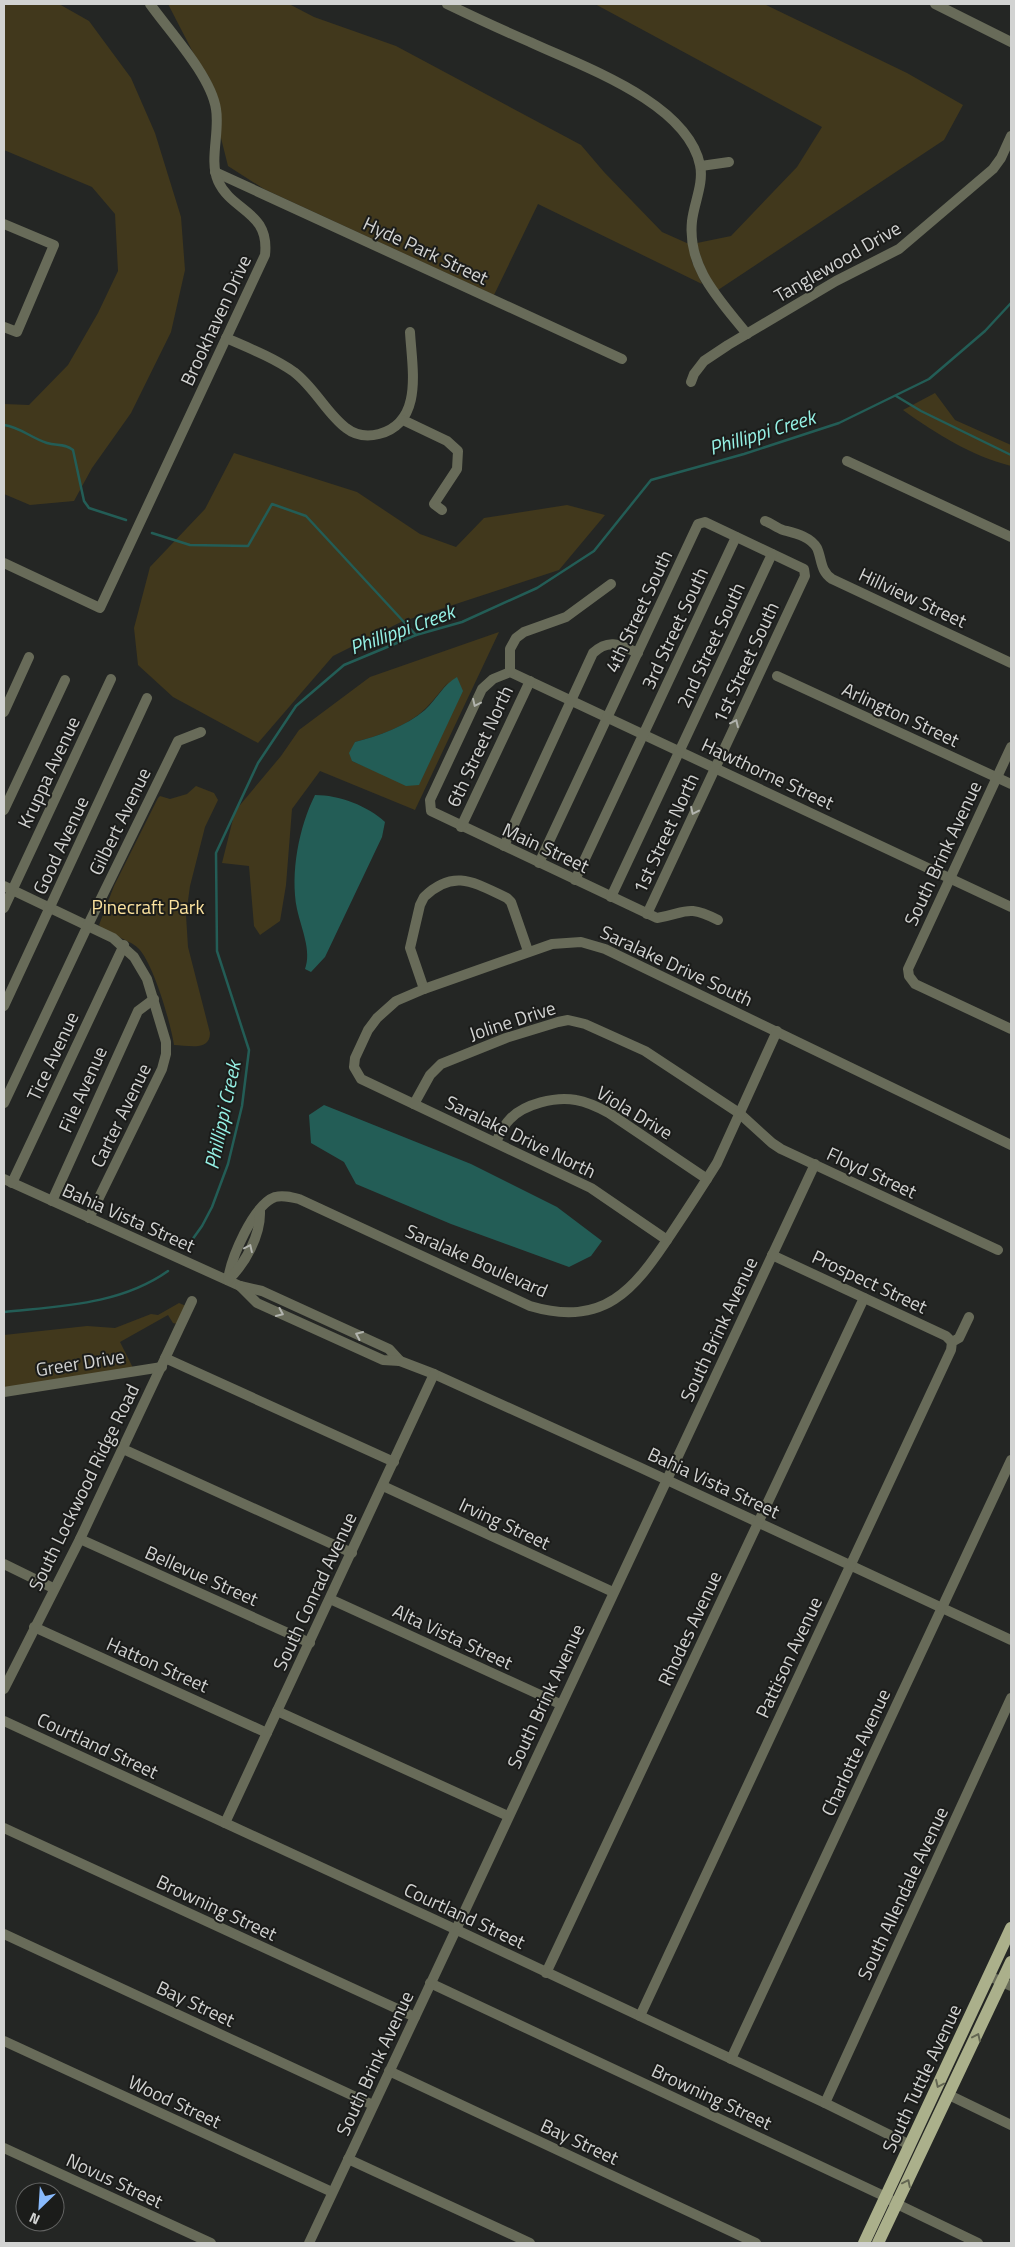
<svg xmlns="http://www.w3.org/2000/svg" width="1015" height="2247" viewBox="0 0 1015 2247" font-family="'Titillium Web',sans-serif">
	<style>
		.green { fill: #41381c; fill-rule: evenodd }
		.water { fill: #235d56 }
		.lines { fill: none; stroke-linecap: round; stroke-linejoin: round }
		.stream { stroke: #235d56; stroke-width: 2.5 }
		.minor { stroke: #686b59; stroke-width: 10 }
		.major { stroke: #abb08b; stroke-width: 12 }
		.oneway { stroke: #b2b4ae }
		.oneway2 { stroke: #636652 }
		.labels { text-anchor: middle; dominant-baseline: central; stroke-width: 4; stroke-linejoin: round; paint-order: stroke }
		.street-label { font-size: 19px; fill: #d2d3d2; stroke: #1b1c1a }
		.park-label { font-size: 19px; fill: #fbe29e; stroke: #1b1c1a }
		.water-label { font-size: 20px; font-style: italic; fill: #95f1e5; stroke: #1b1c1a }
	</style>
	<rect width="100%" height="100%" fill="#242624"/>
	<g class="green">
		<polygon points="4,4 59,4 89,21 131,78 155,133 181,217 185,270 171,332 131,413 92,468 74,501 30,505 4,494 4,404 29,405 68,365 98,313 118,271 115,214 92,187 4,150"/>
		<polygon points="168,4 289,4 314,17 396,46 581,145 604,172 662,232 689,244 692,262 702,284 538,204 494,295 264,189 228,166 221,138 218,98 209,77 198,62"/>
		<path d="M595,4H764L907,73L963,105L944,140L718,290C707,275 701,261 697,243L731,236L797,167L822,127Z"/>
		<path d="M935,393L955,420L1011,445V466C970,455 938,435 903,410Z"/>
		<polygon points="234,453 357,492 420,534 456,547 484,518 567,505 605,515 559,570 401,622 333,656 258,743 173,697 138,665 134,628 150,567 205,509"/>
		<path d="M499,632L415,810L320,771L292,809L286,885L280,921L260,935L254,926L249,866L222,863L235,811L281,756L299,730L370,677ZM449,681L380,773L352,761L355,742C379,736 408,726 426,708C434,700 441,690 449,681Z"/>
		<path d="M196,786L214,793L218,800L205,827L190,886L186,915L188,947L210,1033C210,1052 187,1045 174,1045C171,1024 153,962 138,948C129,939 106,934 99,925L114,886L158,798L160,796L170,799L187,794Z"/>
		<polygon points="179,1303 186,1306 177,1324 173,1323 168,1315 120,1342 133,1368 4,1389 4,1335 87,1326 115,1328 151,1314 158,1315"/>
	</g>
	<g class="water">
		<path d="M457,677L463,691L419,785L406,786L352,761L349,753L355,742C379,736 406,726 425,710C437,699 443,685 457,677Z"/>
		<path d="M315,795C339,795 368,806 385,822L382,837L325,957L311,972L305,969C312,951 301,928 297,909C290,873 299,827 315,795Z"/>
		<polygon points="324,1105 471,1164 557,1207 602,1241 591,1256 569,1267 451,1224 356,1184 344,1162 311,1143 309,1115"/>
	</g>
	<g class="lines">
		<g class="stream">
			<polyline points="896,396 921,411 1011,455"/>
			<path d="M4,425C20,427 31,438 47,443C57,446 65,443 73,450L84,501L89,508L126,520"/>
			<polyline points="152,533 190,545 248,546 272,504 306,516 416,635"/>
			<polyline points="187,1247 202,1226 212,1207 228,1164 242,1106 249,1050 217,951 216,853 258,763 296,706 344,665 416,635 462,622 537,588 594,551 651,480 744,454 839,423 929,379 985,331 1011,303"/>
			<path d="M4,1312C60,1306 120,1305 168,1271"/>
		</g>
		<g class="minor">
			<path d="M447,4C474,17 502,30 530,42C581,66 687,102 700,165C704,183 694,203 692,221C687,268 720,300 747,334"/>
			<polyline points="935,4 1011,42"/>
			<polyline points="701,166 729,162"/>
			<polyline points="215,172 622,359"/>
			<polyline points="4,224 54,245 17,332 4,327"/>
			<path d="M226,338C249,348 274,358 294,372C315,388 327,414 346,428C355,435 367,437 379,434C424,422 412,368 410,332"/>
			<polyline points="691,382 694,374 704,361 728,345 836,281 899,249 993,169 1001,158 1011,136"/>
			<polyline points="403,420 447,441 458,451 457,469 434,504 442,510"/>
			<polyline points="847,461 1011,537"/>
			<path d="M765,521C771,523 777,528 783,530C794,533 810,536 817,548C822,559 820,571 832,579L1011,663"/>
			<path d="M4,563L100,608L265,255C270,211 232,212 218,181C209,160 220,132 216,109C211,76 170,32 150,4"/>
			<polyline points="510,672 1011,907"/>
			<path d="M510,672L493,679L482,689L430,800L431,811L657,918C687,913 686,904 718,920"/>
			<polyline points="510,672 510,649 516,638 524,632 566,617 611,584"/>
			<polyline points="777,676 1011,784"/>
			<polyline points="4,712 29,657"/>
			<polyline points="1011,747 908,969 909,976 915,984 1011,1029"/>
			<polyline points="4,810 65,680"/>
			<polyline points="461,827 530,681"/>
			<path d="M504,846L593,653C609,638 620,645 638,653"/>
			<polyline points="539,863 698,524 705,522 804,569 805,576 647,914"/>
			<polyline points="575,880 736,537"/>
			<polyline points="4,886 113,938 134,957 147,979 166,1042 166,1054 162,1069 89,1218"/>
			<polyline points="611,897 772,554"/>
			<polyline points="4,908 111,679"/>
			<path d="M424,989L410,948L420,905L424,897C454,868 475,883 507,898L511,902L528,951"/>
			<polyline points="4,1006 147,698"/>
			<polyline points="4,1103 88,925 178,741 201,732"/>
			<polyline points="414,1104 430,1075 441,1064 506,1038 558,1022 568,1020 585,1024 645,1051 739,1113 772,1143 781,1149 998,1250"/>
			<path d="M496,1142C500,1134 503,1126 510,1119C524,1104 556,1096 576,1100C588,1102 598,1107 609,1113L707,1179"/>
			<polyline points="4,1179 240,1286 262,1291 389,1349 400,1361"/>
			<polyline points="12,1183 124,945"/>
			<polyline points="52,1201 138,1011 154,999"/>
			<polyline points="667,1240 591,1188 361,1079 354,1067 355,1058 368,1030 377,1018 396,1001 424,989 552,944 581,942 605,949 1011,1145"/>
			<polyline points="772,1255 946,1336 952,1342"/>
			<path d="M228,1280C231,1258 253,1205 275,1197C283,1195 291,1197 299,1199L530,1306C604,1328 634,1290 671,1234C687,1210 702,1187 717,1163L777,1031"/>
			<path d="M228,1280C245,1264 261,1235 260,1211"/>
			<polyline points="240,1286 257,1303 383,1360 400,1361 434,1374 639,1467 1011,1640"/>
			<polyline points="165,1358 394,1462"/>
			<polyline points="4,1392 162,1367"/>
			<polyline points="123,1449 352,1553"/>
			<polyline points="383,1486 613,1592"/>
			<polyline points="80,1539 310,1643"/>
			<polyline points="4,1564 53,1588"/>
			<polyline points="330,1599 560,1704"/>
			<polyline points="34,1627 267,1733"/>
			<polyline points="4,1689 80,1539 192,1301"/>
			<polyline points="277,1711 508,1816"/>
			<polyline points="4,1721 442,1923 825,2103 910,2145"/>
			<polyline points="225,1823 434,1374"/>
			<polyline points="4,1828 415,2017"/>
			<polyline points="4,1934 373,2105"/>
			<polyline points="546,1973 864,1298"/>
			<polyline points="989,1976 1011,1986"/>
			<polyline points="430,1983 886,2197 897,2204 978,2243"/>
			<polyline points="640,2016 951,1350 952,1342 959,1338 969,1317"/>
			<polyline points="4,2041 332,2192"/>
			<polyline points="731,2059 1011,1460"/>
			<polyline points="389,2071 756,2243"/>
			<polyline points="949,2095 1011,2125"/>
			<polyline points="825,2103 1011,1698"/>
			<polyline points="4,2148 211,2243"/>
			<polyline points="348,2159 530,2243"/>
			<polyline points="309,2243 815,1164"/>
		</g>
		<g class="major">
			<polyline points="864,2243 1011,1928"/>
			<polyline points="878,2243 1011,1962"/>
		</g>
	</g>
	<defs><path id="oneway-chevron" d="M-2-3.5L2.5 0L-2 3.5" fill="none" stroke-width="1.6" stroke-linecap="round" stroke-linejoin="round" transform="scale(1.25)"/></defs>
	<g class="oneway">
		<use href="#oneway-chevron" transform="translate(476 703) rotate(115)"/>
		<use href="#oneway-chevron" transform="translate(735 723) rotate(-65)"/>
		<use href="#oneway-chevron" transform="translate(694 811) rotate(115)"/>
		<use href="#oneway-chevron" transform="translate(249 1248) rotate(-65)"/>
		<use href="#oneway-chevron" transform="translate(280 1313) rotate(24)"/>
		<use href="#oneway-chevron" transform="translate(359 1335) rotate(-156)"/>
	</g>
	<g class="oneway2">
		<use href="#oneway-chevron" transform="translate(977 2037) rotate(-65)"/>
		<use href="#oneway-chevron" transform="translate(939 2084) rotate(115)"/>
		<use href="#oneway-chevron" transform="translate(907 2183) rotate(-64)"/>
	</g>
	<g class="labels">
		<g class="street-label">
			<text transform="translate(426 250) rotate(25)">Hyde Park Street</text>
			<text transform="translate(837 261) rotate(-30)">Tanglewood Drive</text>
			<text transform="translate(215 320) rotate(-65)">Brookhaven Drive</text>
			<text transform="translate(913 597) rotate(25)">Hillview Street</text>
			<text transform="translate(638 611) rotate(-65)">4th Street South</text>
			<text transform="translate(674 628) rotate(-65)">3rd Street South</text>
			<text transform="translate(710 645) rotate(-65)">2nd Street South</text>
			<text transform="translate(745 662) rotate(-65)">1st Street South</text>
			<text transform="translate(901 714) rotate(25)">Arlington Street</text>
			<text transform="translate(479 746) rotate(-65)">6th Street North</text>
			<text transform="translate(48 772) rotate(-65)">Kruppa Avenue</text>
			<text transform="translate(768 773) rotate(25)">Hawthorne Street</text>
			<text transform="translate(119 821) rotate(-64)">Gilbert Avenue</text>
			<text transform="translate(665 833) rotate(-65)">1st Street North</text>
			<text transform="translate(60 845) rotate(-65)">Good Avenue</text>
			<text transform="translate(546 847) rotate(25)">Main Street</text>
			<text transform="translate(942 853) rotate(-65)">South Brink Avenue</text>
			<text transform="translate(677 965) rotate(25)">Saralake Drive South</text>
			<text transform="translate(512 1020) rotate(-18)">Joline Drive</text>
			<text transform="translate(52 1056) rotate(-65)">Tice Avenue</text>
			<text transform="translate(82 1089) rotate(-66)">File Avenue</text>
			<text transform="translate(635 1112) rotate(31)">Viola Drive</text>
			<text transform="translate(120 1115) rotate(-64)">Carter Avenue</text>
			<text transform="translate(521 1136) rotate(26)">Saralake Drive North</text>
			<text transform="translate(872 1172) rotate(25)">Floyd Street</text>
			<text transform="translate(129 1217) rotate(24)">Bahia Vista Street</text>
			<text transform="translate(477 1260) rotate(24)">Saralake Boulevard</text>
			<text transform="translate(870 1281) rotate(25)">Prospect Street</text>
			<text transform="translate(718 1329) rotate(-65)">South Brink Avenue</text>
			<text transform="translate(80 1362) rotate(-9)">Greer Drive</text>
			<text transform="translate(714 1482) rotate(25)">Bahia Vista Street</text>
			<text transform="translate(83 1487) rotate(-64)">South Lockwood Ridge Road</text>
			<text transform="translate(505 1523) rotate(25)">Irving Street</text>
			<text transform="translate(202 1575) rotate(24)">Bellevue Street</text>
			<text transform="translate(314 1591) rotate(-65)">South Conrad Avenue</text>
			<text transform="translate(689 1628) rotate(-65)">Rhodes Avenue</text>
			<text transform="translate(453 1636) rotate(25)">Alta Vista Street</text>
			<text transform="translate(788 1657) rotate(-65)">Pattison Avenue</text>
			<text transform="translate(158 1664) rotate(24)">Hatton Street</text>
			<text transform="translate(545 1696) rotate(-65)">South Brink Avenue</text>
			<text transform="translate(98 1745) rotate(25)">Courtland Street</text>
			<text transform="translate(855 1752) rotate(-65)">Charlotte Avenue</text>
			<text transform="translate(902 1893) rotate(-65)">South Allendale Avenue</text>
			<text transform="translate(217 1907) rotate(25)">Browning Street</text>
			<text transform="translate(465 1915) rotate(25)">Courtland Street</text>
			<text transform="translate(196 2003) rotate(25)">Bay Street</text>
			<text transform="translate(374 2063) rotate(-65)">South Brink Avenue</text>
			<text transform="translate(921 2078) rotate(-65)">South Tuttle Avenue</text>
			<text transform="translate(712 2096) rotate(25)">Browning Street</text>
			<text transform="translate(175 2101) rotate(25)">Wood Street</text>
			<text transform="translate(580 2141) rotate(25)">Bay Street</text>
			<text transform="translate(115 2180) rotate(25)">Novus Street</text>
		</g>
		<g class="park-label">
			<text x="148" y="906">Pinecraft Park</text>
		</g>
		<g class="water-label">
			<text transform="translate(762 432) rotate(-17)">Phillippi Creek</text>
			<text transform="translate(402 629) rotate(-20)">Phillippi Creek</text>
			<text transform="translate(222 1115) rotate(-78)">Phillippi Creek</text>
		</g>
	</g>
	<rect width="1015" height="2247" fill="none" stroke="#d2d3d2" stroke-width="10"/>
	<g transform="translate(40 2207) rotate(205)"><circle r="24" fill="#1b1c1a" stroke="#646564"/>
	<path d="M0-4L9 19L0 12L-9 19Z" fill="#89bafc"/>
	<text y="-8" font-size="14" font-weight="bold" text-anchor="middle" fill="#d2d3d2">N</text>
	</g>
</svg>
